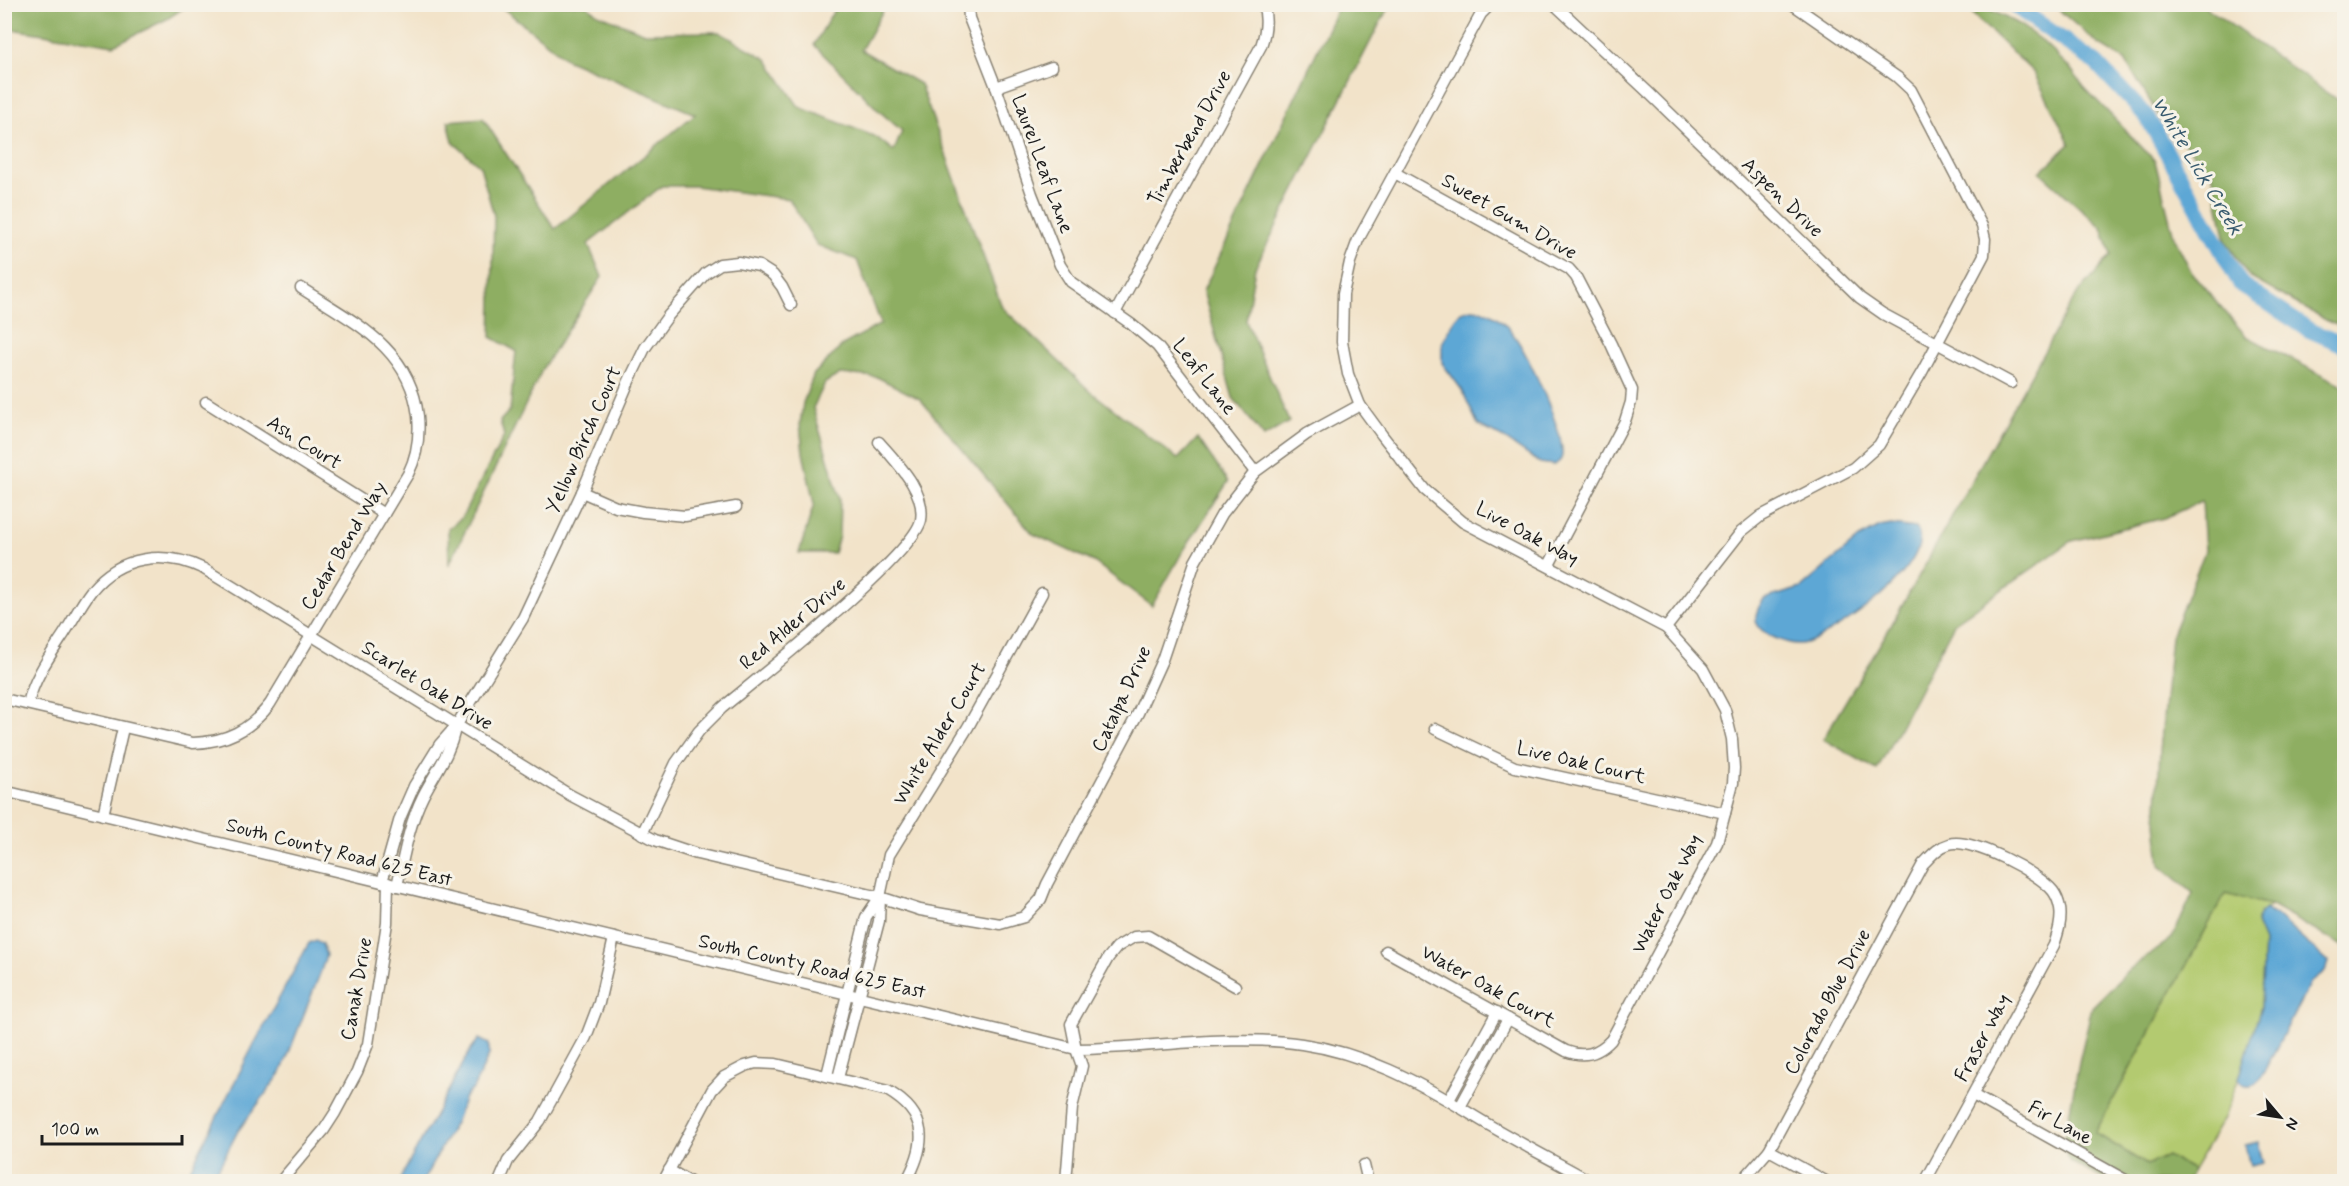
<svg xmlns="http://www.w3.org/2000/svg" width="2349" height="1186" viewBox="0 0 2349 1186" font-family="Mynerve,sans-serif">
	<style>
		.green { fill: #b3ca6f; stroke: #687346; stroke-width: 1.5 }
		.forest { fill: #8eae62; stroke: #55653f; stroke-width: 1.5 }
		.water { fill: #5da7d5; stroke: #3c6278; stroke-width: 1.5 }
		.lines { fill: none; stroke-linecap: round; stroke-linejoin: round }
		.river { stroke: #5da7d5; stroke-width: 16 }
		.minor-casing { stroke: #878072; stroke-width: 13 }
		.minor { stroke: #fff; stroke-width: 10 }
		.labels { text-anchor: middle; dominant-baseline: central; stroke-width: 6; stroke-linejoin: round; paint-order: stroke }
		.street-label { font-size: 20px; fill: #1c1c1c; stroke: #f7f3e8 }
		.water-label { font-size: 21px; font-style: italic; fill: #395b6f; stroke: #f7f3e8 }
	</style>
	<rect width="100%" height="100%" fill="#f7f3e8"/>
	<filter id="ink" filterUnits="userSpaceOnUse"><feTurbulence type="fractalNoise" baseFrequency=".0167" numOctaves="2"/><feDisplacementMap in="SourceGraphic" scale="12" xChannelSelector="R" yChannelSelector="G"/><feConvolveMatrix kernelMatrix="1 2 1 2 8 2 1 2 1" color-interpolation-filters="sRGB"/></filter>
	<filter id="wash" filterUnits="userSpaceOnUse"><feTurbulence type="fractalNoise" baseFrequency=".008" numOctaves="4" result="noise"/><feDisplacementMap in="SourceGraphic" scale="24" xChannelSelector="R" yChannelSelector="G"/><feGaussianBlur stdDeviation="1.35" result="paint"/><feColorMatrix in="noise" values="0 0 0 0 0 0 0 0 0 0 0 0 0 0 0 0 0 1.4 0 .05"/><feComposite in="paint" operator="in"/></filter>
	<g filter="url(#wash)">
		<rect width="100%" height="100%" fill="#f2e3c9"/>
		<polygon class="green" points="2225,894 2270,905 2260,914 2256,923 2264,941 2261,1007 2249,1051 2224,1118 2193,1170 2167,1156 2147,1165 2095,1133"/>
		<g class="forest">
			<polygon points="5,4 188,4 188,5 167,19 114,45 5,28"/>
			<polygon points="499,5 586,5 598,14 645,33 719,32 767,59 799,107 876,137 894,151 902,131 878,110 814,45 837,5 886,5 861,50 920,84 1002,307 1090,391 1178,459 1198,438 1228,482 1182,553 1152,606 1094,562 1033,534 920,399 877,377 840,374 825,383 813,408 840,499 839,536 834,553 799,553 814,504 803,453 800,424 803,403 814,374 844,344 881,324 857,260 817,245 789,199 695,186 662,186 588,244 602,277 544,366 449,565 448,529 462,517 504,436 500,421 510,410 516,351 491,337 494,216 480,166 453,142 448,121 483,118 555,229 695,114 568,60"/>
			<polygon points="1339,5 1392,5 1383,17 1255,268 1246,321 1289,422 1264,437 1233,398 1203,291"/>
			<polygon points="1963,5 1981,5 2020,25 2042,41 2070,68 2084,87 2155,161 2174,237 2192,273 2246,336 2344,386 2344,947 2270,905 2225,894 2095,1133 2147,1165 2167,1156 2193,1170 2187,1181 2107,1181 2069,1161 2064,1142 2079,1062 2092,1007 2130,969 2172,938 2193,893 2160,865 2156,823 2160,751 2171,637 2205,551 2202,501 2164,518 2072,541 1955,622 1877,770 1823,739 1889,629 2074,298 2111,255 2102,228 2040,172 2070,144 2034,73"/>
			<polygon points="2053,5 2203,5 2344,105 2344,327 2331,323 2249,277 2226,241 2212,172 2162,121 2125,60 2098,44"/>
		</g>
		<g class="water">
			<path d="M1471,309C1489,309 1503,320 1513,334C1527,351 1569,441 1561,459C1559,463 1557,463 1554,465L1540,463L1500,436L1478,425L1462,390L1442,363V344L1455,319L1461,312Z"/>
			<path d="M1891,525L1916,528C1940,562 1834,635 1806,643C1795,646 1784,642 1775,638C1754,629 1750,618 1764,599L1801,588L1859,538L1880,527Z"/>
			<path d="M2265,909L2278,917L2328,962L2325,971L2311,982L2260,1079C2253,1086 2244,1089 2239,1078L2261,1007L2264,942L2256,923L2260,914Z"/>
			<polygon points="316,940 322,944 326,955 321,971 281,1073 238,1131 212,1181 184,1181 252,1048 309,943"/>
			<polygon points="479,1039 489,1044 489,1055 473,1089 465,1097 456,1121 423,1181 399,1181 471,1049"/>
			<polygon points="2258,1142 2263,1163 2250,1166 2245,1145"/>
		</g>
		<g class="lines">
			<polyline class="river" points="2012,4 2096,63 2147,117 2241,285 2309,330 2344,345"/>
		</g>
	</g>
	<g filter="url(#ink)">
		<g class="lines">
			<g class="minor-casing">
				<g id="minor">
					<polyline points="968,4 969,18 996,87 1032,194 1060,265 1071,282 1131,324 1157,346 1255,472"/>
					<polyline points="1554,4 1649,93 1860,298 1883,314 2011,383"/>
					<polyline points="996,87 1052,67"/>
					<polyline points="1395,173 1569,269 1576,277 1611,344 1632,390 1631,402 1625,421 1549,565"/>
					<path d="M1115,313L1261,46C1266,32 1268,19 1263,4"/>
					<polyline points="206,402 384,514"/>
					<polyline points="582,492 616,507 643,512 685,516 736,507"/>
					<polyline points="1666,628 1741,532 1761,516 1853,468 1879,445 1922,372 1984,255 1985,239 1982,226 1911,90 1897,77 1792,4"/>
					<path d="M4,699L193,743C226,742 250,730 270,704L408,474C417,456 420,437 418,416C410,347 353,322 301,288"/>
					<path d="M28,704C34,678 49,657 64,634C73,620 81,604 91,591C120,555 165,550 204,569L570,795L655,840L697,854L880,897L920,910L1000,924L1024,917L1041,899L1047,884L1138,713L1162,660L1195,562L1222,514L1255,472L1307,434L1360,405"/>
					<polyline points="1435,729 1515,767 1725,813"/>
					<path d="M4,791L1076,1049C1151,1049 1228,1033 1302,1044C1364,1053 1417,1081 1469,1113C1509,1138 1551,1159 1592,1182"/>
					<polyline points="103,815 123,728"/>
					<path d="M642,834L676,763L699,731L722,708C757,679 914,555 921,520C926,491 897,463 879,442"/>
					<polyline points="382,882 400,818 414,786 440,744 456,726 523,618 582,492 629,381 645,348 668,316 706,273 720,264 738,262 759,266 773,275 782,287 791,305"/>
					<path d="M397,886C404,855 409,824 423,796C435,772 449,757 455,729"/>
					<path d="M1386,951L1566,1051C1584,1058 1598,1054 1611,1040L1717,843L1733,783L1734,768L1732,739L1725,710L1703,669L1666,628L1463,522L1425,490L1382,435L1360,405L1348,374L1342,342L1343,294L1350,262L1358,240L1481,14L1491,4"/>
					<polyline points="827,1075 866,917 879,898"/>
					<polyline points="838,1078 879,921 880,897 889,855 968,727 1042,593"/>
					<polyline points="1973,1095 2129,1182"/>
					<polyline points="1449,1100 1497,1012"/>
					<polyline points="1460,1107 1508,1019"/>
					<polyline points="1769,1150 1827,1182"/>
					<polyline points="1364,1165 1368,1182"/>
					<polyline points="669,1170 690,1182"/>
					<polyline points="280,1182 324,1130 335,1113 357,1072 368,1044 387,923 388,883"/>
					<polyline points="499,1182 508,1161 540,1121 586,1037 599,1003 614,938"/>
					<path d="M663,1182L712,1090L724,1077L745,1066L756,1063L776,1064L888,1091C929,1115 927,1144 906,1182"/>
					<polyline points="1066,1182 1072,1108 1082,1066 1076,1049 1071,1024 1108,958 1117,947 1134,937 1148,936 1235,986"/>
					<path d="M1741,1182L1769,1150L1923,864C1931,856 1938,847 1949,844C1971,837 2039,873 2053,891C2056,895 2059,903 2060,908C2062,921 2058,933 2054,945L1925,1182"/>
				</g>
			</g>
			<use href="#minor" class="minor"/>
		</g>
	</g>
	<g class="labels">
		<g class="street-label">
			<text transform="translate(1190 138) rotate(-61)">Timberbend Drive</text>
			<text transform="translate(1042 164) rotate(70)">Laurel Leaf Lane</text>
			<text transform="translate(1782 198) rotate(44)">Aspen Drive</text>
			<text transform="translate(1509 217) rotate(30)">Sweet Gum Drive</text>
			<text transform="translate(1204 377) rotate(52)">Leaf Lane</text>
			<text transform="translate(584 440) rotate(-66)">Yellow Birch Court</text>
			<text transform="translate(304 443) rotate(32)">Ash Court</text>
			<text transform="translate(1527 534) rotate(28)">Live Oak Way</text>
			<text transform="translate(344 546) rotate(-59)">Cedar Bend Way</text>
			<text transform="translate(793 624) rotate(-40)">Red Alder Drive</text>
			<text transform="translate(427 686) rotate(32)">Scarlet Oak Drive</text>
			<text transform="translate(1122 699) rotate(-65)">Catalpa Drive</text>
			<text transform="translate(940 734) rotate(-59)">White Alder Court</text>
			<text transform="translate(1581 763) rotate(13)">Live Oak Court</text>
			<text transform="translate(339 853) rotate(14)">South County Road 625 East</text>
			<text transform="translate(1667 894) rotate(-63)">Water Oak Way</text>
			<text transform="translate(812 967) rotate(13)">South County Road 625 East</text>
			<text transform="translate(1488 987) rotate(29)">Water Oak Court</text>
			<text transform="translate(357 989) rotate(-80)">Canak Drive</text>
			<text transform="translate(1828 1002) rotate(-62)">Colorado Blue Drive</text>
			<text transform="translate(1983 1038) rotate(-62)">Fraser Way</text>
			<text transform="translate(2060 1123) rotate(29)">Fir Lane</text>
		</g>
		<g class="water-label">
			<text transform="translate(2197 166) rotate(59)">White Lick Creek</text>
		</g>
	</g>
	<rect width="2349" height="1186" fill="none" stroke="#f7f3e8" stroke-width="24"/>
	<g transform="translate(2280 1117) rotate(119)" stroke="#f7f3e8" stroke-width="4.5" paint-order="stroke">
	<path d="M0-4.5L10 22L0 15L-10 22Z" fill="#1c1c1c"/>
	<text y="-9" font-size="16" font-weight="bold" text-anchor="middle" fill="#1c1c1c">N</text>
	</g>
	<path d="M42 1135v9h140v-9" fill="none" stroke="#1c1c1c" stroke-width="3"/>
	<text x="51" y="1135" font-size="18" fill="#1c1c1c" stroke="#f7f3e8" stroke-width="4.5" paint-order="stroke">100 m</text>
</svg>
